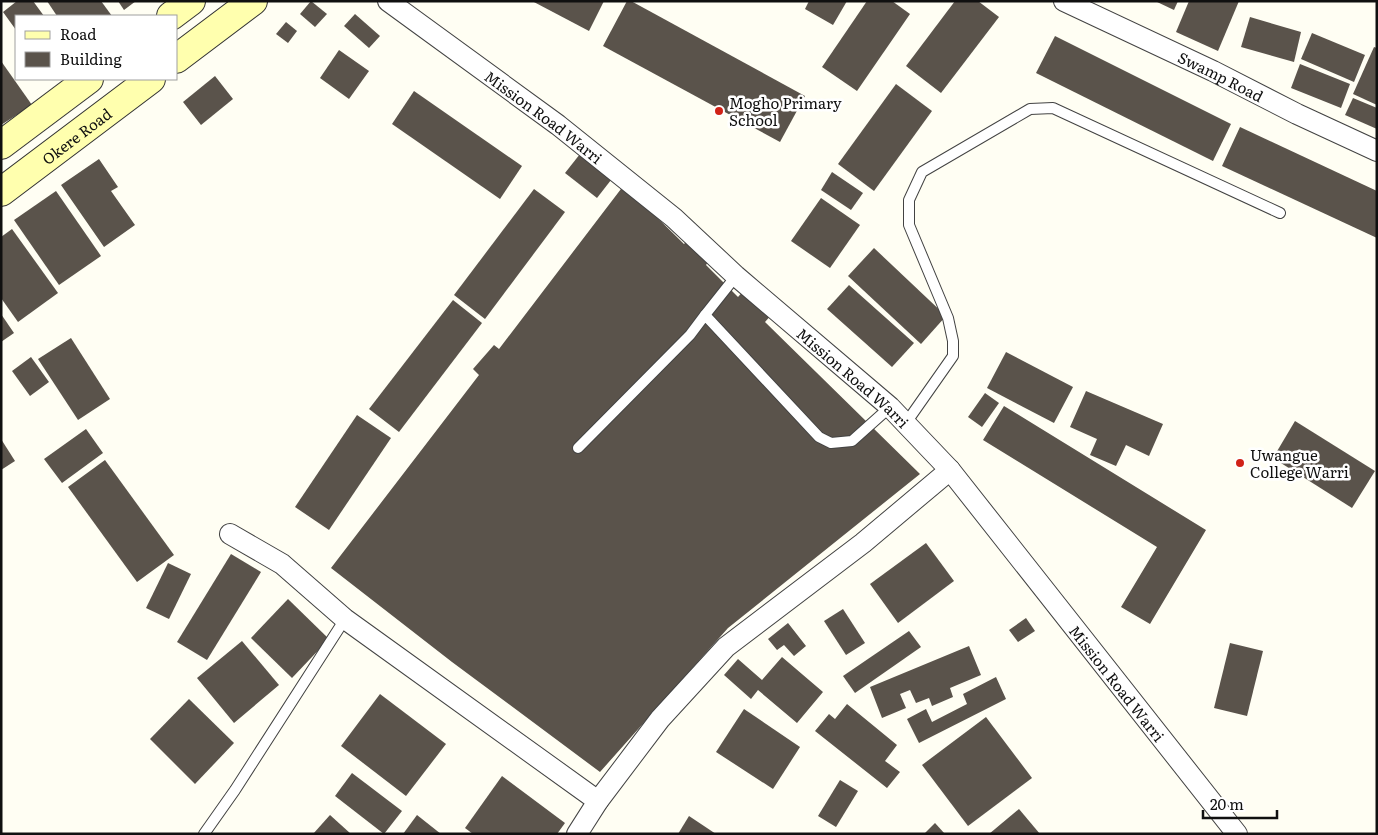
<svg xmlns="http://www.w3.org/2000/svg" width="1378" height="835" viewBox="0 0 1378 835" font-family="Literata,serif">
	<style>
		.building { fill: #5a534b }
		.lines { fill: none; stroke-linecap: round; stroke-linejoin: round }
		.service-casing { stroke: #434343; stroke-width: 12 }
		.minor-casing { stroke: #434343; stroke-width: 22 }
		.secondary-casing { stroke: #323232; stroke-width: 30 }
		.service { stroke: #fff; stroke-width: 10 }
		.minor { stroke: #fff; stroke-width: 20 }
		.secondary { stroke: #ffffae; stroke-width: 28 }
		.poi-dot { fill: #d12217; stroke: #fff; stroke-width: 2 }
		.labels { text-anchor: middle; dominant-baseline: central; stroke-width: 5; stroke-linejoin: round; paint-order: stroke }
		.street-label { font-size: 15px; fill: #101010; stroke: #fff }
		.poi-label { font-size: 15px; fill: #101010; stroke: #fff; text-anchor: start }
	</style>
	<rect width="100%" height="100%" fill="#fffef3"/>
	<g class="building">
		<polygon points="17,1 33,1 44,16 16,16 16,30 3,12"/>
		<polygon points="47,1 101,1 112,16 57,16"/>
		<polygon points="118,1 136,1 124,10"/>
		<polygon points="311,1 327,14 315,27 300,14"/>
		<polygon points="532,1 604,1 589,31"/>
		<polygon points="627,1 631,1 805,96 780,142 603,46"/>
		<polygon points="809,1 847,1 833,25 805,9"/>
		<polygon points="867,1 892,1 910,14 857,91 822,67"/>
		<polygon points="955,1 978,1 999,17 941,93 906,66"/>
		<polygon points="1155,1 1178,1 1174,10"/>
		<polygon points="1189,1 1239,1 1218,51 1176,32"/>
		<polygon points="355,14 380,36 369,48 344,26"/>
		<polygon points="1250,17 1301,32 1294,62 1241,47"/>
		<polygon points="286,22 297,31 288,43 276,34"/>
		<polygon points="1312,33 1365,55 1354,82 1301,59"/>
		<polygon points="1055,36 1231,124 1213,161 1036,73"/>
		<polygon points="1374,47 1377,48 1377,105 1353,94"/>
		<polygon points="339,50 369,71 349,99 320,78"/>
		<polygon points="1,61 32,105 1,125"/>
		<polygon points="1300,64 1350,84 1341,108 1291,88"/>
		<polygon points="215,76 233,99 201,125 183,102"/>
		<polygon points="896,84 932,111 874,191 838,164"/>
		<polygon points="414,91 522,166 500,199 392,124"/>
		<polygon points="1353,98 1377,108 1377,129 1345,115"/>
		<polygon points="1240,127 1377,191 1377,238 1222,166"/>
		<polygon points="580,154 611,180 597,198 565,173"/>
		<polygon points="99,159 118,187 111,191 135,225 104,247 61,185"/>
		<polygon points="832,172 863,193 851,210 821,190"/>
		<polygon points="624,185 684,244 686,242 710,259 706,265 738,297 745,289 773,313 765,322 920,474 728,628 600,772 452,662 331,568 479,375 473,369 494,345 499,349"/>
		<polygon points="534,189 565,212 485,319 454,295"/>
		<polygon points="56,191 101,256 59,285 14,220"/>
		<polygon points="821,198 860,225 830,268 791,241"/>
		<polygon points="12,229 58,293 18,322 1,298 1,237"/>
		<polygon points="874,248 946,316 921,344 848,276"/>
		<polygon points="849,285 914,343 892,367 827,309"/>
		<polygon points="453,300 482,323 399,432 369,409"/>
		<polygon points="1,314 14,333 1,342"/>
		<polygon points="71,338 110,399 78,420 38,359"/>
		<polygon points="1006,352 1073,387 1054,423 987,388"/>
		<polygon points="31,357 49,382 30,396 12,371"/>
		<polygon points="1086,391 1163,424 1149,456 1126,445 1116,466 1090,455 1097,439 1070,427"/>
		<polygon points="985,393 999,403 982,427 968,417"/>
		<polygon points="1004,406 1206,530 1150,624 1121,607 1157,547 983,440"/>
		<polygon points="357,415 391,438 329,530 295,507"/>
		<polygon points="1295,421 1375,471 1352,508 1273,458"/>
		<polygon points="86,429 103,453 62,483 44,459"/>
		<polygon points="1,439 15,461 1,470"/>
		<polygon points="105,460 174,555 137,582 68,487"/>
		<polygon points="926,543 954,581 898,623 870,584"/>
		<polygon points="231,554 261,572 207,660 177,642"/>
		<polygon points="168,563 191,574 169,619 146,608"/>
		<polygon points="288,599 329,639 292,678 251,638"/>
		<polygon points="843,609 865,643 846,655 824,621"/>
		<polygon points="1026,618 1035,631 1018,642 1009,630"/>
		<polygon points="788,623 806,646 794,656 784,645 777,650 768,639"/>
		<polygon points="909,631 921,647 855,693 843,676"/>
		<polygon points="242,641 279,685 234,723 197,678"/>
		<polygon points="1230,643 1263,651 1247,716 1214,708"/>
		<polygon points="969,646 981,675 950,688 953,697 932,706 929,698 916,703 910,690 900,694 906,708 882,718 870,687"/>
		<polygon points="782,657 823,692 797,723 758,690 751,699 724,675 738,659 762,680"/>
		<polygon points="996,677 1006,699 919,743 907,719 926,709 932,722 967,704 963,694"/>
		<polygon points="380,694 446,744 406,796 341,746"/>
		<polygon points="189,699 234,743 195,784 150,739"/>
		<polygon points="847,704 897,745 885,761 900,772 887,788 815,731 829,714 835,719"/>
		<polygon points="744,709 800,747 773,789 716,752"/>
		<polygon points="986,717 1032,778 968,826 922,765"/>
		<polygon points="352,773 402,811 384,834 335,796"/>
		<polygon points="502,776 565,823 557,834 473,834 465,828"/>
		<polygon points="840,780 858,791 836,827 818,816"/>
		<polygon points="1019,809 1040,834 989,834"/>
		<polygon points="330,815 351,834 313,834"/>
		<polygon points="417,815 441,834 403,834"/>
		<polygon points="689,816 716,834 678,834"/>
		<polygon points="935,823 945,834 924,834"/>
	</g>
	<g class="lines">
		<g class="service-casing">
			<g id="service">
				<polyline points="705,315 736,276"/>
				<polyline points="906,423 953,356 953,341 948,318 909,225 909,200 922,172 1030,109 1053,108 1280,213"/>
				<polyline points="578,448 690,335 705,315 819,437 831,443 852,441 890,407"/>
				<polyline points="204,834 235,790 345,619"/>
			</g>
		</g>
		<g class="minor-casing">
			<g id="minor">
				<path id="s1" d="M388,1L558,125L674,218L736,276L890,407L950,470L1237,834"/>
				<path id="s2" d="M1064,1L1213,71L1297,114L1377,151"/>
				<polyline points="230,534 282,564 345,619 598,801"/>
				<polyline points="577,834 598,801 660,719 726,647 863,543 950,470"/>
			</g>
		</g>
		<g class="secondary-casing">
			<g id="secondary">
				<polyline points="171,16 191,1"/>
				<polyline points="176,59 253,1"/>
				<polyline points="1,145 89,79"/>
				<path id="s3" d="M1,192L151,79"/>
			</g>
		</g>
		<use href="#service" class="service"/>
		<use href="#minor" class="minor"/>
		<use href="#secondary" class="secondary"/>
	</g>
	<g class="poi-dot">
		<circle cx="719" cy="111" r="5"/>
		<circle cx="1240" cy="463" r="5"/>
	</g>
	<g class="labels">
		<g class="street-label">
			<text stroke="none"><textPath href="#s2" startOffset="174">Swamp Road</textPath></text>
			<text stroke="none"><textPath href="#s1" startOffset="194">Mission Road Warri</textPath></text>
			<text stroke="none"><textPath href="#s3" startOffset="94">Okere Road</textPath></text>
			<text stroke="none"><textPath href="#s1" startOffset="599">Mission Road Warri</textPath></text>
			<text stroke="none"><textPath href="#s1" startOffset="1004">Mission Road Warri</textPath></text>
		</g>
		<g class="poi-label">
			<text x="729" y="102">Mogho Primary<tspan x="729" dy="17">School</tspan></text>
			<text x="1250" y="454">Uwangue<tspan x="1250" dy="17">College Warri</tspan></text>
		</g>
	</g>
	<rect width="1378" height="835" fill="none" stroke="#101010" stroke-width="5"/>
	<rect x="15" y="15" width="162" height="65" fill="#ffffff" stroke="#9f9f9f"/>
	<rect x="25" y="31" width="25" height="8" fill="#ffffae" stroke="#9f9f9f"/>
	<text x="60" y="40" font-size="15" fill="#101010">Road</text>
	<rect x="25" y="52" width="25" height="15" fill="#5a534b" stroke="#9f9f9f"/>
	<text x="60" y="65" font-size="15" fill="#101010">Building</text>
	<path d="M1203 810v8h74v-8" fill="none" stroke="#101010" stroke-width="2.5"/>
	<text x="1210" y="810" font-size="15" fill="#101010" stroke="#ffffff" stroke-width="4" paint-order="stroke">20 m</text>
</svg>
